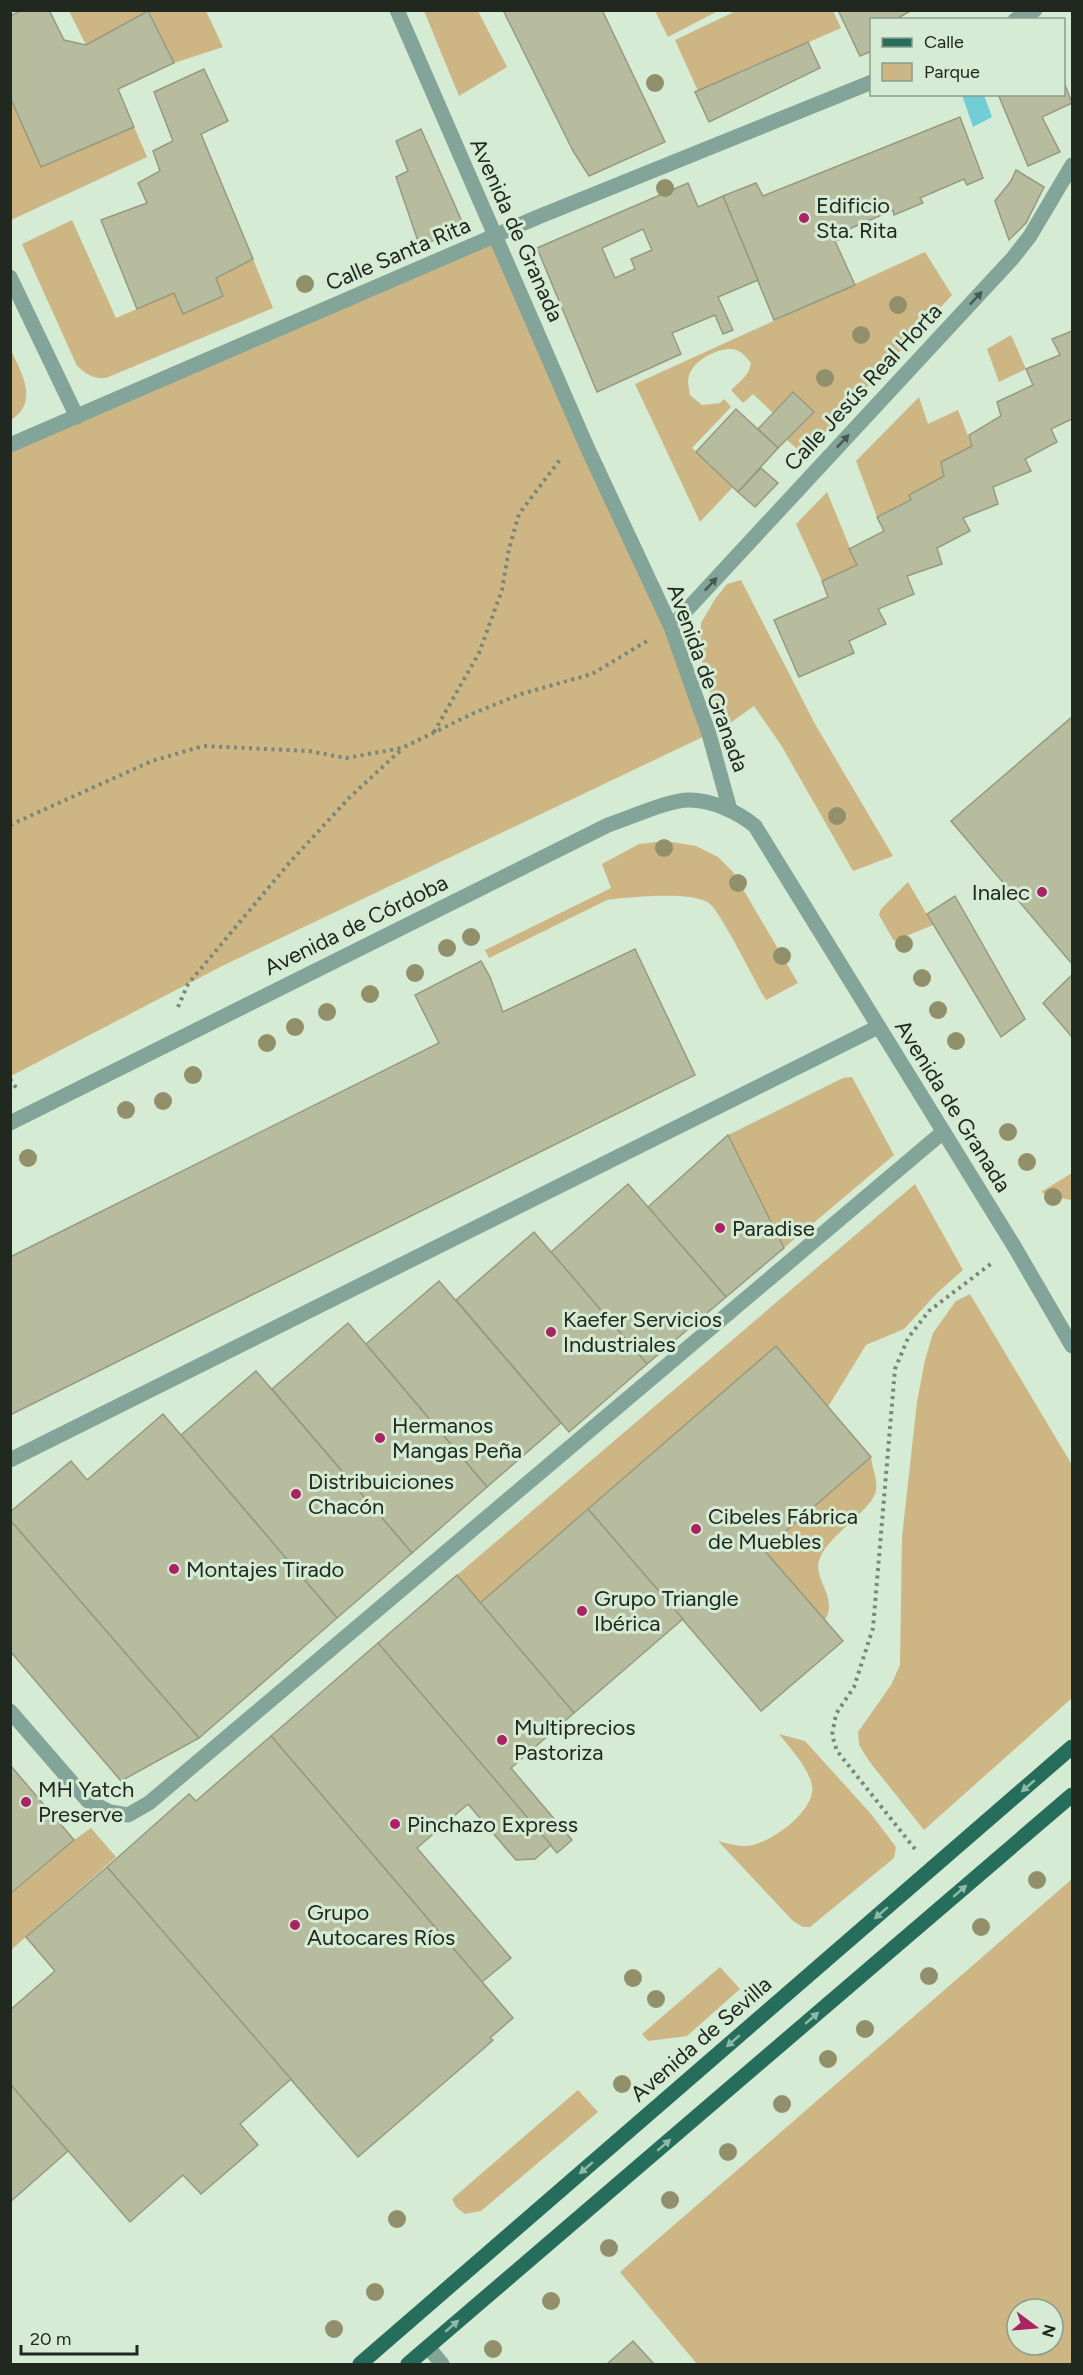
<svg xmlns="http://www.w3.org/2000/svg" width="1083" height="2375" viewBox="0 0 1083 2375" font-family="Figtree,sans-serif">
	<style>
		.green { fill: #cdb684; fill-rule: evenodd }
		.water { fill: #71ced6 }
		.building { fill: #b7bc9f; stroke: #969a7f; stroke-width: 1.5; fill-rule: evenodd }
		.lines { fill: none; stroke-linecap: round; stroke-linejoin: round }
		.path { stroke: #798778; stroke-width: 4; stroke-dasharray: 3 4.5; stroke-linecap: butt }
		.minor { stroke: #82a499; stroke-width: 15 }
		.tertiary { stroke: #82a499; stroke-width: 15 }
		.primary { stroke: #276d5b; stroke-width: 15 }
		.tree { fill: #92906a }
		.oneway { fill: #475a50 }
		.oneway2 { fill: #8fb9a4 }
		.poi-dot { fill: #ac2264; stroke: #d5ebd4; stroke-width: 2 }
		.labels { text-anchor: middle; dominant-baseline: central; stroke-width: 6; stroke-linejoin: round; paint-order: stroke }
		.poi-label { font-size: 22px; fill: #20281f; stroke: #d5ebd4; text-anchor: start }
		.street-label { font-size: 22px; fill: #20281f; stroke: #d5ebd4 }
	</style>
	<rect width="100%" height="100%" fill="#d5ebd4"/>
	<g class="green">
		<polygon points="69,11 206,11 223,47 174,63 148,11 86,45"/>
		<polygon points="424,11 478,11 507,67 459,96"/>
		<polygon points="655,11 718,11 668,37"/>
		<polygon points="736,11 833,11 841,28 698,91 675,40"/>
		<polygon points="10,97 41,167 134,127 147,157 11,220"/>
		<path d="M72,220L116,318L174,293L184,314L223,296L216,278L253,259L273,308L106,378C93,379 86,374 77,366L22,244Z"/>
		<polygon points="494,237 671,627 709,734 224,965 11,1076 11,445"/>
		<path d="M925,252L952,295L804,455L787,440L814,412L793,392L773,413L753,394L743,403L731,390C740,381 749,376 751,363C746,357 741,350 732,349C718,348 697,359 691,371C686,379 689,387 690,395L702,405L720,403L724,399L731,407L692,448L733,487L700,522L635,384Z"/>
		<polygon points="1011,335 1026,369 999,382 987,349"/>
		<path d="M10,348C21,372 40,402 11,420Z"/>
		<polygon points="919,397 928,424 958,410 972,446 941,462 944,476 910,494 911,500 877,517 856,461"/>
		<polygon points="827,492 857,565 822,581 796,524"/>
		<polygon points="741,580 815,724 893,856 853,871 781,745 754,706 726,726 712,701 700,654 701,623 715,599 727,584"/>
		<path d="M666,841L696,846L718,857L733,872L798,983L766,1000C755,982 721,912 709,903C690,891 630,897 607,900L489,958L485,950L611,888L602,864L639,844Z"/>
		<polygon points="908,882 933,925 894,941 879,915 881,909"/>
		<polygon points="852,1077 894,1155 784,1248 728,1135 843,1078"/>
		<polygon points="1072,1173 1072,1200 1053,1197 1041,1192"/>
		<polygon points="915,1184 963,1270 937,1293 904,1329 866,1345 828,1407 776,1346 480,1603 457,1575"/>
		<polygon points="970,1294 1072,1465 1072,1698 924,1830 869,1761 859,1745 858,1732 891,1685 900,1665 902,1537 917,1402 925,1360 933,1333 956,1301"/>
		<path d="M871,1457C872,1468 878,1480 876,1490C874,1509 829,1534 820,1558C811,1579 839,1596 825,1620L764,1550Z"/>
		<path d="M779,1734L805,1741L871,1814L896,1847L894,1858L810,1927H803L793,1921L718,1841C726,1843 736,1846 745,1846C768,1846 817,1811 812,1785C808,1767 790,1748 779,1734Z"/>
		<polygon points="91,1828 116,1857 11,1950 11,1894 74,1840"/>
		<path d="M1072,1879V2364H697L620,2272ZM1017,2309H1053V2345H1017Z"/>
		<polygon points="720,1967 740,1989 687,2036 648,2041 642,2034"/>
		<polygon points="578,2090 598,2112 481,2211 465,2214 456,2207 452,2199"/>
	</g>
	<polygon class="water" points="962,95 984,95 992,117 973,127"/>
	<g class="building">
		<polygon points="22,10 49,10 64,40 86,45 148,11 174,63 118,89 134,127 41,167 10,97 10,16"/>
		<polygon points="503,10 602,10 665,142 589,176 573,151"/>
		<polygon points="838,10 912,10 895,20 872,20 872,51 860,56"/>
		<polygon points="808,42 820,68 709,122 695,92"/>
		<polygon points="204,69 228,121 201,134 253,259 216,278 223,296 183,314 174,293 137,309 101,220 147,203 138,183 160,171 153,151 173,141 154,92"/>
		<polygon points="1064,82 1072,103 1042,117 1060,152 1028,166 998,94 1064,94"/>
		<polygon points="960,117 983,178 967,185 964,179 920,198 923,203 894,215 893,210 849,229 850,236 835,241 855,285 774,320 723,196 756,183 763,196"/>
		<polygon points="421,129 464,226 420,247 396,177 408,171 396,141"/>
		<polygon points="1016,170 1044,187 1026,223 1009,240 995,201 1011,181"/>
		<path d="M688,183L698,207L723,196L758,280L718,297L733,330L723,334L715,315L672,333L681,354L597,392L537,248ZM643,229L652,250L631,259L635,269L615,278L602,248Z"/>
		<polygon points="1072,331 1072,419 1051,429 1057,442 1025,459 1031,471 993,487 998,504 963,518 970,531 937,548 942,564 907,576 914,594 878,609 886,624 849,641 854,653 799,677 774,620 828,597 822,581 857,565 849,549 884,531 877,517 911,500 909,495 944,476 941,462 972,446 969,435 1001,416 997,402 1033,385 1026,369 1060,355 1052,339"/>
		<polygon points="793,392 814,412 778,448 758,429"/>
		<polygon points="736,409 778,448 738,492 696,452"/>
		<polygon points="761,468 778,483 755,507 738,492"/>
		<polygon points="1072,717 1072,964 951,821"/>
		<polygon points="955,896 1025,1019 1001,1037 927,914"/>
		<polygon points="635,949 695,1075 10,1415 10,1257 439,1043 415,995 481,961 490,977 503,1012"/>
		<polygon points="1072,975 1072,1037 1043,1003"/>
		<polygon points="728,1135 784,1248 726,1297 648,1207"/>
		<polygon points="628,1184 726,1297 647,1364 551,1252"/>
		<polygon points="534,1232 647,1364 569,1432 456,1300"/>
		<polygon points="439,1281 561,1423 487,1487 366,1344"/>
		<polygon points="348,1323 487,1487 412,1553 272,1389"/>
		<polygon points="776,1346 871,1457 764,1550 843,1641 761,1711 588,1509"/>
		<polygon points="256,1371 412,1553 337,1618 181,1435"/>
		<polygon points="163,1414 337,1618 199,1738 10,1520 10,1512 71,1461 87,1480"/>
		<polygon points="588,1509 683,1619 574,1713 480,1603"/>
		<polygon points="10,1520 199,1738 121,1781 10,1651"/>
		<polygon points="457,1575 574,1713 511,1768 572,1840 557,1853 378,1643"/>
		<polygon points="378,1643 551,1845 535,1859 516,1860 468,1804 417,1848 511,1958 482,1982 271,1736"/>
		<polygon points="271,1736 513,2018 490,2038 493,2040 482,2050 358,2157 107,1867 189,1794 196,1801"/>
		<polygon points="10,1765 74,1840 10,1894"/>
		<polygon points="107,1867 291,2079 240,2124 258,2145 201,2194 183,2175 130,2222 10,2084 10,2010 55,1971 26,1937"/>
		<polygon points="10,2084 68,2151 10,2202"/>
		<polygon points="633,2341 654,2364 607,2364"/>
	</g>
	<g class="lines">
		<g class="path">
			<polyline points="434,732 479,653 502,590 509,549 519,514 562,457"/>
			<polyline points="10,825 152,761 203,746 309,751 346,758 402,748 474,713 521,694 592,674 647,641"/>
			<polyline points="178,1007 188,984 290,862 350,797 402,749"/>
			<polyline points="10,1079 17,1089"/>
			<polyline points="915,1849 837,1751 832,1735 836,1714 854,1687 873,1628 895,1369 908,1338 929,1311 992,1263"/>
		</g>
		<g class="minor">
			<polyline points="397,10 587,447 671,627 709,734 730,810"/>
			<polyline points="1015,20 1035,10"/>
			<polyline points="10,277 77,417"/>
			<polyline points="10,445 538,217 872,82"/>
			<polyline points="671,627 1012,259 1030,236 1072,165"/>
			<polyline points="10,1460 878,1027"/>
			<polyline points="10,1711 88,1801 110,1812 128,1815 149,1803 943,1132"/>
			<polyline points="428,2347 442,2364"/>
		</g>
		<path class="tertiary" d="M10,1123L608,825C630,818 668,800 689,800C712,800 738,812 755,826L1014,1246L1072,1346"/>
		<g class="primary">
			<polyline points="360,2364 1072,1747"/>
			<polyline points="408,2364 1072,1795"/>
		</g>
	</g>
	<g class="tree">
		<circle cx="655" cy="83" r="9"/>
		<circle cx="665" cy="188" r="9"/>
		<circle cx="305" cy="284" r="9"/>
		<circle cx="898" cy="305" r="9"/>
		<circle cx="861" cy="335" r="9"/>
		<circle cx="825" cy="378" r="9"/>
		<circle cx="837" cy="816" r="9"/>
		<circle cx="664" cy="848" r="9"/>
		<circle cx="738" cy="883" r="9"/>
		<circle cx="471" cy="937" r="9"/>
		<circle cx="904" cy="944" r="9"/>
		<circle cx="447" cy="948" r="9"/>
		<circle cx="782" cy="956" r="9"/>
		<circle cx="415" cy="973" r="9"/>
		<circle cx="922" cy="978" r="9"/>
		<circle cx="370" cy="994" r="9"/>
		<circle cx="938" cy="1010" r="9"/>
		<circle cx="327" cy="1012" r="9"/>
		<circle cx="295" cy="1027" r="9"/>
		<circle cx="956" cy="1041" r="9"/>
		<circle cx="267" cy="1043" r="9"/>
		<circle cx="193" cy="1075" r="9"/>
		<circle cx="163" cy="1101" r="9"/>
		<circle cx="126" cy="1110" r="9"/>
		<circle cx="1008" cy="1132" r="9"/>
		<circle cx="28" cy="1158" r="9"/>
		<circle cx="1027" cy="1162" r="9"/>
		<circle cx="1053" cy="1197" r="9"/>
		<circle cx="1037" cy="1880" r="9"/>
		<circle cx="981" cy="1927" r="9"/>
		<circle cx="929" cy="1976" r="9"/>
		<circle cx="633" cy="1978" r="9"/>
		<circle cx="656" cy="1999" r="9"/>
		<circle cx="865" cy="2029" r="9"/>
		<circle cx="828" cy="2059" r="9"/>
		<circle cx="622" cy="2084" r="9"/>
		<circle cx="782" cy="2104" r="9"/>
		<circle cx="728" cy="2152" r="9"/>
		<circle cx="670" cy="2200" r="9"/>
		<circle cx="397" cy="2219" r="9"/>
		<circle cx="609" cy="2248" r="9"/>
		<circle cx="375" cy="2292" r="9"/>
		<circle cx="551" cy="2301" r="9"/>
		<circle cx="334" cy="2329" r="9"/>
		<circle cx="493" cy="2349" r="9"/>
	</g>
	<defs><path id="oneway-solid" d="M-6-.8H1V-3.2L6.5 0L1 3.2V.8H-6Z" transform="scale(1.5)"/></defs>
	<g class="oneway">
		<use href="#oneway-solid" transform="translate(976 298) rotate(-47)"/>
		<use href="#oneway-solid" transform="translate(843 441) rotate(-47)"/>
		<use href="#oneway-solid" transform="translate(711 584) rotate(-47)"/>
	</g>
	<g class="oneway2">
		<use href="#oneway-solid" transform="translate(1028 1786) rotate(139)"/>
		<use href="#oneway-solid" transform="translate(960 1891) rotate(-41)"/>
		<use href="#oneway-solid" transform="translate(881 1913) rotate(139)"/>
		<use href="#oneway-solid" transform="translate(812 2018) rotate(-41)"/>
		<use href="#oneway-solid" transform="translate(733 2041) rotate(139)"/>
		<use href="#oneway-solid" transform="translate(664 2145) rotate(-41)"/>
		<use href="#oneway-solid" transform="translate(586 2168) rotate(139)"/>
		<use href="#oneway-solid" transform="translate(452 2326) rotate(-41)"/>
	</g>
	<g class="poi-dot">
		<circle cx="804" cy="218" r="6"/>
		<circle cx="1042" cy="892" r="6"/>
		<circle cx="720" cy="1228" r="6"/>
		<circle cx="551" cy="1332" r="6"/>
		<circle cx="380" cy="1438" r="6"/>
		<circle cx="296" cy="1494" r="6"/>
		<circle cx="696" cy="1529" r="6"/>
		<circle cx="174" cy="1569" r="6"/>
		<circle cx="582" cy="1611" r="6"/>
		<circle cx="502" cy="1740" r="6"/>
		<circle cx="26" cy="1802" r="6"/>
		<circle cx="395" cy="1824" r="6"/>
		<circle cx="295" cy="1925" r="6"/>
	</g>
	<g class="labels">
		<g class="poi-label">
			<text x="816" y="205">Edificio<tspan x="816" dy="25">Sta. Rita</tspan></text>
			<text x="1030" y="892" text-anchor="end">Inalec</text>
			<text x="732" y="1228">Paradise</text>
			<text x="563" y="1319">Kaefer Servicios<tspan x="563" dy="25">Industriales</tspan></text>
			<text x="392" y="1425">Hermanos<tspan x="392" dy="25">Mangas Peña</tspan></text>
			<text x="308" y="1481">Distribuiciones<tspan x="308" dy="25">Chacón</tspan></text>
			<text x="708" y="1516">Cibeles Fábrica<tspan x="708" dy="25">de Muebles</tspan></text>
			<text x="186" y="1569">Montajes Tirado</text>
			<text x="594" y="1598">Grupo Triangle<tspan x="594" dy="25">Ibérica</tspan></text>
			<text x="514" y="1727">Multiprecios<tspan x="514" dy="25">Pastoriza</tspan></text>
			<text x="38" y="1789">MH Yatch<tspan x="38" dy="25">Preserve</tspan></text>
			<text x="407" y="1824">Pinchazo Express</text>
			<text x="307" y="1912">Grupo<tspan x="307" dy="25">Autocares Ríos</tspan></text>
		</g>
		<g class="street-label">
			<text transform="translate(517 230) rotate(66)">Avenida de Granada</text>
			<text transform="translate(398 254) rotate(-23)">Calle Santa Rita</text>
			<text transform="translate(863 387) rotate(-47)">Calle Jesús Real Horta</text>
			<text transform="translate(708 678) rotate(70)">Avenida de Granada</text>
			<text transform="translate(356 925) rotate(-26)">Avenida de Córdoba</text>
			<text transform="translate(953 1106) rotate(58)">Avenida de Granada</text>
			<text transform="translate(701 2039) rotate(-41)">Avenida de Sevilla</text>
		</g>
	</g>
	<rect width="1083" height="2375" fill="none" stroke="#20281f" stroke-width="24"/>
	<rect x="870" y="18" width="195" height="78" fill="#d5ebd4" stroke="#8d9d8c" stroke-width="1.5"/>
	<rect x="882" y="38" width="30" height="9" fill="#276d5b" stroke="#8d9d8c" stroke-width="1.5"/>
	<text x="924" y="48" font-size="18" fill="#20281f">Calle</text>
	<rect x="882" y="63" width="30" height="18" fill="#cdb684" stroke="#8d9d8c" stroke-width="1.5"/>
	<text x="924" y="78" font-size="18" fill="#20281f">Parque</text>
	<g transform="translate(1035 2327) rotate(106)"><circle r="28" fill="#d5ebd4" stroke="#8d9d8c" stroke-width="1.5"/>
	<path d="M0-4.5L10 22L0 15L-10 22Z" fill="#ac2264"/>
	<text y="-9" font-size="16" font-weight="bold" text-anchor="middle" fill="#20281f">N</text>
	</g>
	<path d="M21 2345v9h116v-9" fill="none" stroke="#20281f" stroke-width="3"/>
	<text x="30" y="2345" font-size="18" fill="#20281f" stroke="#d5ebd4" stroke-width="4.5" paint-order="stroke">20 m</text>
</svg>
